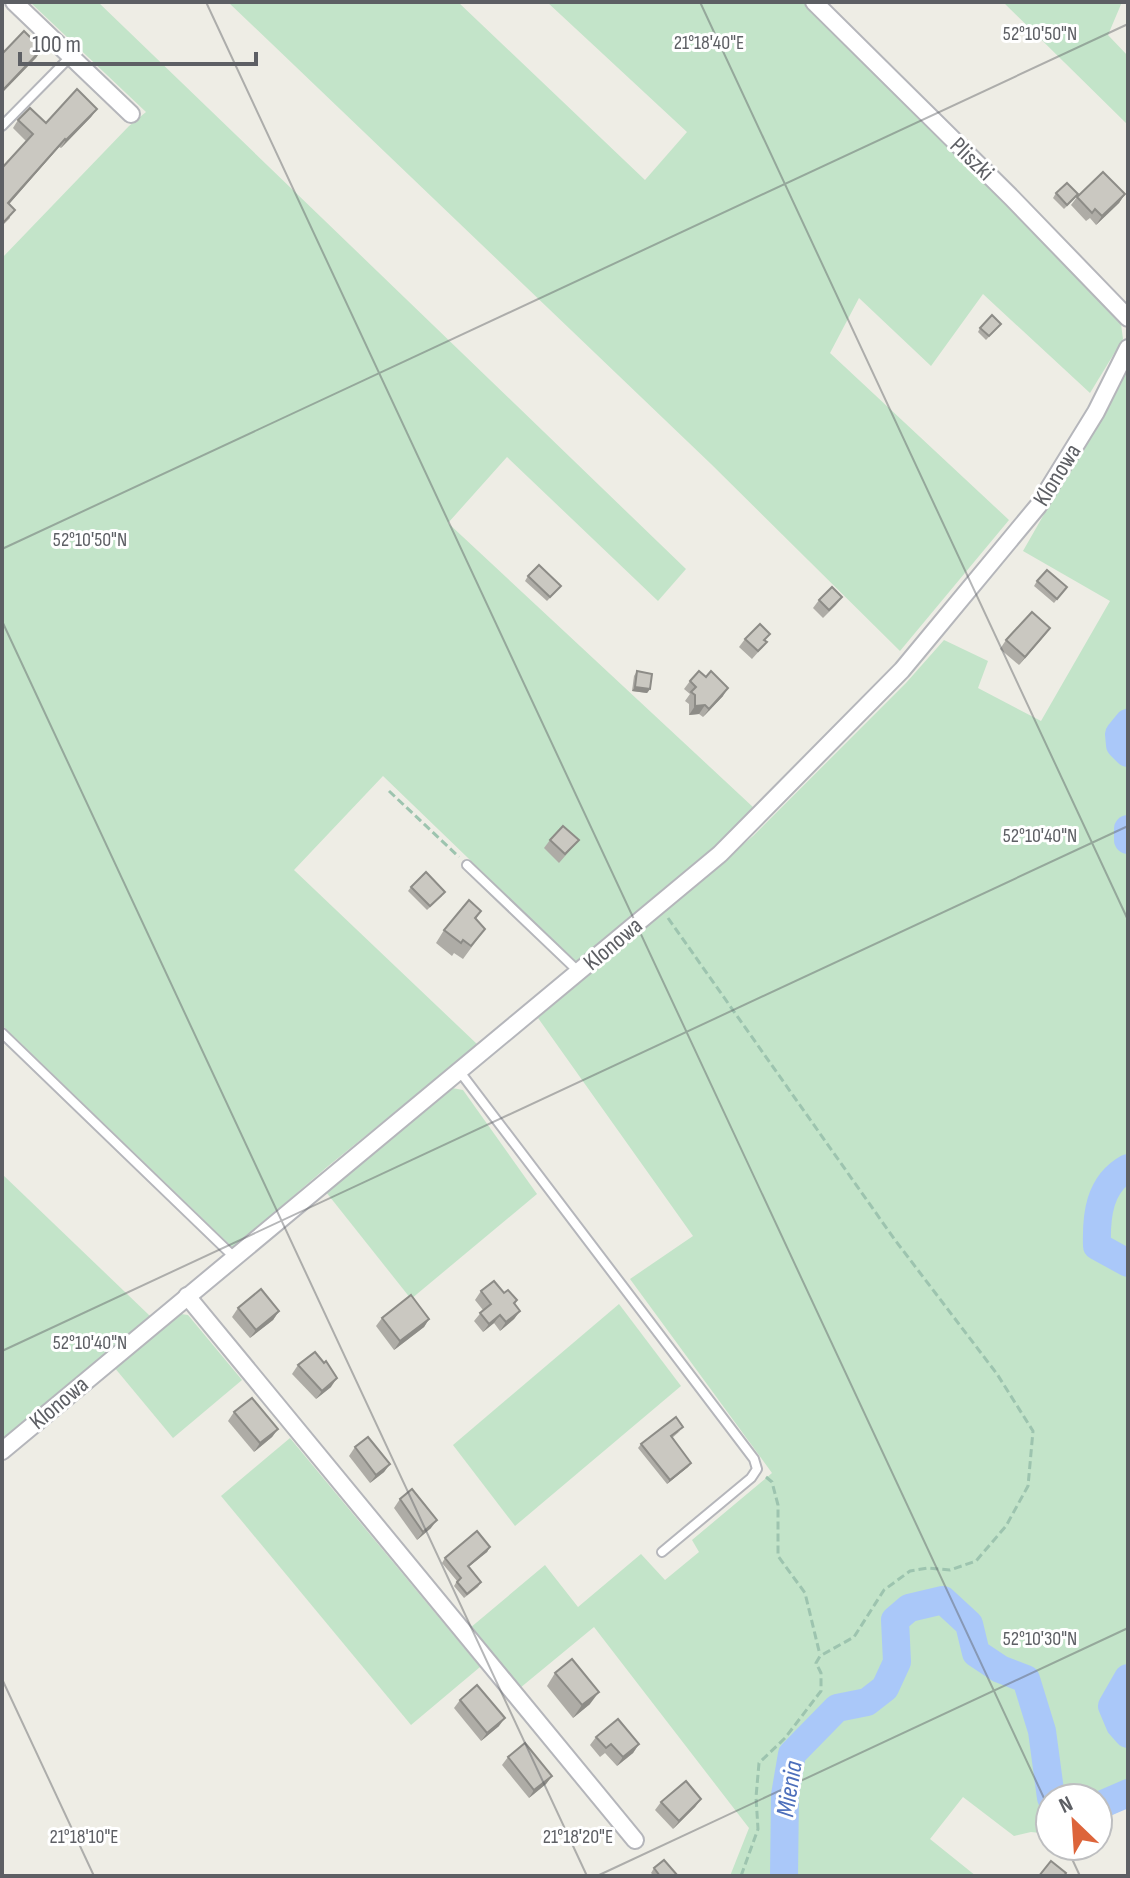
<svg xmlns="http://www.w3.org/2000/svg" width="1130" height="1878" viewBox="0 0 1130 1878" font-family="'Sofia Sans Condensed',sans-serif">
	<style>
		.green { fill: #c3e4c9 }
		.water { fill: #aac8f9 }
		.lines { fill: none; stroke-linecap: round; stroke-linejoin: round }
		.river { stroke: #aac8f9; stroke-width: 28 }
		.lane-casing { stroke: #b5b6bb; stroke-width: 12 }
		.street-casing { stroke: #b5b6bb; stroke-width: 20 }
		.path { stroke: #9dc4af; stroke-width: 3; stroke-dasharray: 8 4; stroke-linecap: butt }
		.lane { stroke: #fff; stroke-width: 8 }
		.street { stroke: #fff; stroke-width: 16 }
		.wall { fill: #aeaca6 }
		.shaded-wall { fill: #8d8c87 }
		.building { fill: #cac8c1; stroke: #8d8c87; stroke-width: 2 }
		.ticks { fill: none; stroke: #5d5f64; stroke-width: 2; stroke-opacity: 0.45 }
		.labels { text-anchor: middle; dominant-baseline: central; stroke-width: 6; stroke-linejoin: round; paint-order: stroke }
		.street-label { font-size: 24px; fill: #5d5f64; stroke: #fff }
		.water-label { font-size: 26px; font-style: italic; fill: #4d6fbb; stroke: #fff }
		.ticks-label { font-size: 20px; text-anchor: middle; fill: #5d5f64; stroke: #fff; stroke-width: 6; stroke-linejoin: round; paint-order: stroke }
	</style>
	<rect width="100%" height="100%" fill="#eeede5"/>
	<g class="green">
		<polygon points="30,2 98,2 686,569 658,601 507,457 448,523 754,808 710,855 642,908 578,964 383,776 294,870 478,1045 327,1167 233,1248 2,1025 2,258 129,126 146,112"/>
		<polygon points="228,2 458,2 645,180 687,132 547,2 807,2 982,178 1121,324 1123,339 1090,393 983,294 931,366 859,298 830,353 1009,520 900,651 711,464"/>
		<polygon points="1003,2 1122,2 1108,35 1128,56 1128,125"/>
		<polygon points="1128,367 1128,705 1126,710 1128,733 1128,1807 1098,1822 1098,1798 1050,1798 1050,1834 1031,1832 1014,1836 963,1797 930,1839 976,1876 730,1876 749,1828 594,1627 520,1688 470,1628 545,1565 578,1607 641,1554 665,1580 699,1552 692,1540 772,1473 630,1279 693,1236 538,1018 753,836 906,683 944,640 988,661 978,688 1041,721 1110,601 1023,551"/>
		<polygon points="452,1088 463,1090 537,1194 411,1299 326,1192"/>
		<polygon points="2,1174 150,1316 2,1439"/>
		<polygon points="619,1304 681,1386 515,1526 453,1445"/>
		<polygon points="181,1314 188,1315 242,1380 173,1438 114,1367"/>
		<polygon points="290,1438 480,1667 411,1725 221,1496"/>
	</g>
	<polygon class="water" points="1128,705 1128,736 1111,733"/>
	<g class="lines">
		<g class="river">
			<polyline points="1128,723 1119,734 1120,745 1128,753"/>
			<polyline points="1128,829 1128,840"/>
			<path d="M1128,1168C1099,1184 1096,1216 1097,1246L1128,1263"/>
			<polyline points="1128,1678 1112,1706 1120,1725 1128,1734"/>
			<polyline points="1098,1806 1128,1793"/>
			<polyline points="784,1876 785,1795 792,1754 837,1708 867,1702 885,1688 897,1662 895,1620 909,1608 943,1600 969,1624 976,1653 1000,1669 1026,1679 1042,1731 1051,1798"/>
		</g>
		<g class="lane-casing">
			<g id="lane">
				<polyline points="2,126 71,56"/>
				<polyline points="467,865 579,972"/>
				<polyline points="2,1033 233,1256"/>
				<polyline points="460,1072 754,1459 757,1469 751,1478 662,1552"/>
			</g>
		</g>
		<g class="street-casing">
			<g id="street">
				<polyline points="14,2 131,114"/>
				<polyline points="814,2 1012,198 1128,318"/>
				<polyline points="187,1296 635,1840"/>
				<polyline points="2,1451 720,854 902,670 1038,506 1096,412 1128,348"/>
			</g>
		</g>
		<g class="path">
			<polyline points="389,791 459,857"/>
			<polyline points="668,918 895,1240 997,1374 1033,1431 1028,1486 1006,1526 976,1561 950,1570 928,1568 910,1571 884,1590 854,1637 820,1656 816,1663 821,1673 821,1691 785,1738 759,1763 756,1797 758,1829 741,1876"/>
			<polyline points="766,1477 772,1482 778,1505 778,1556 805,1593 820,1655"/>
		</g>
		<use href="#lane" class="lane"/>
		<use href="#street" class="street"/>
	</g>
	<g class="wall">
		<polygon points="97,109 91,117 61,148 59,147 9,204 10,218 2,226 26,141 13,128 18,120 46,123"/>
		<polygon points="1056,193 1075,198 1064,209 1053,198"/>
		<polygon points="1125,194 1119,203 1096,225 1090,218 1086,221 1071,205 1077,197"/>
		<polygon points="1001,324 986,340 978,332 980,328"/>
		<polygon points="528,576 561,586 547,601 525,581"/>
		<polygon points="1037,581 1067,587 1054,603 1034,586"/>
		<polygon points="842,597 836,605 823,618 813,608 819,600"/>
		<polygon points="770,634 765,640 767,642 752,659 739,647 745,639"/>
		<polygon points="1044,636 1019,665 1000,649 1006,640"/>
		<polygon points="637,671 650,689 647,693 632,691 634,676"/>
		<polygon points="690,681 723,696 703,717 699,714 689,715 689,704 685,701 690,694 684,689"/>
		<polygon points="550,840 579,840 559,863 544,848"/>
		<polygon points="411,887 442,896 427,910 408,891"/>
		<polygon points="481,911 476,919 485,929 463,959 454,953 452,956 436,943 444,930"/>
		<polygon points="481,1291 504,1293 517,1300 515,1304 520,1311 514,1319 500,1331 494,1323 483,1332 474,1321 483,1310 475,1300"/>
		<polygon points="238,1308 279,1311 273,1320 250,1338 232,1317"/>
		<polygon points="382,1318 429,1319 424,1327 394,1350 376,1326"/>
		<polygon points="298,1365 331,1387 316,1399 292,1374"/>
		<polygon points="234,1412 278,1429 272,1437 254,1452 228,1421"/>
		<polygon points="680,1431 672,1438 691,1463 688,1467 667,1484 638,1448 641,1444"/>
		<polygon points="355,1447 390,1464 384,1472 370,1483 349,1456"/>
		<polygon points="400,1499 431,1528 417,1540 394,1508"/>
		<polygon points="490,1547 487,1552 468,1567 481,1582 478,1587 464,1598 454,1586 457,1581 442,1563 445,1558"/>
		<polygon points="555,1673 590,1704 573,1718 547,1686"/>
		<polygon points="460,1700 499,1726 481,1741 454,1708"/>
		<polygon points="596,1737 639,1744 633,1753 617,1766 605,1753 600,1757 590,1745"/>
		<polygon points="508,1757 552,1776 546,1784 529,1798 502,1765"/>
		<polygon points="701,1799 695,1807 673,1829 655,1810 661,1802"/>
		<polygon points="654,1868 678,1876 654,1876 651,1873"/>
	</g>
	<g class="shaded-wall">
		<polygon points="42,49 36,58 2,93 2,91"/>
		<polygon points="97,109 91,117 61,148 66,140"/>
		<polygon points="65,139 59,147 3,211 8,203"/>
		<polygon points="1125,194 1119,203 1096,225 1102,216"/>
		<polygon points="1050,628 1044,636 1019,665 1025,657"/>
		<polygon points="635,687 650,689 647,693 632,691"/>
		<polygon points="728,688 723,696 703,717 709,709"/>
		<polygon points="705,705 699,714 689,715 695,706"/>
		<polygon points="279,1311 273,1320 250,1338 256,1330"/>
		<polygon points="520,1311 514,1319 500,1331 506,1322"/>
		<polygon points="500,1315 494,1323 483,1332 489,1324"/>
		<polygon points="429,1319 424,1327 394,1350 400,1341"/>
		<polygon points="337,1378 331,1387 316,1399 322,1391"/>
		<polygon points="278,1429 272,1437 254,1452 260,1443"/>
		<polygon points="691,1463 688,1467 667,1484 670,1480"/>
		<polygon points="390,1464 384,1472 370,1483 376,1475"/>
		<polygon points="437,1520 431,1528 417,1540 423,1532"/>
		<polygon points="490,1547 487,1552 465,1570 468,1566"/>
		<polygon points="599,1692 590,1704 573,1718 582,1705"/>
		<polygon points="505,1718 499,1726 481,1741 487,1733"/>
		<polygon points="639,1744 633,1753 617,1766 623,1757"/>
		<polygon points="552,1776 546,1784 529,1798 534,1790"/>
		<polygon points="701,1799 695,1807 673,1829 679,1821"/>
	</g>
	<g class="building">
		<polygon points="24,31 42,49 2,91 2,54"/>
		<polygon points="77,89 97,109 66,140 65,139 8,203 15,210 2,224 2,168 33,134 18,120 30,108 46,123"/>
		<polygon points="1103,172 1125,194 1102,216 1095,209 1092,213 1077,197"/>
		<polygon points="1067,183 1078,194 1067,205 1056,193"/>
		<polygon points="992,315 1001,324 989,336 980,328"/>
		<polygon points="539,565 561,586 550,597 528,576"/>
		<polygon points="1047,570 1067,587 1057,599 1037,581"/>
		<polygon points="832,587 842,597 829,610 819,600"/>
		<polygon points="1032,612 1050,628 1025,657 1006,640"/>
		<polygon points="760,624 770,634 764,640 767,642 758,651 745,639"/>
		<polygon points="637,671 652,674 650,689 635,687"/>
		<polygon points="699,671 706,677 711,671 728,688 709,709 705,705 695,706 695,695 691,692 696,687 690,681"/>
		<polygon points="563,826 579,840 565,854 550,840"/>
		<polygon points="426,872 445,892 430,906 411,887"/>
		<polygon points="469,900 481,911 475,918 485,929 471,946 463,940 461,943 444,930"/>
		<polygon points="494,1281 504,1293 508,1290 517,1300 514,1303 520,1311 506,1322 500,1315 489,1324 480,1313 491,1304 481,1291"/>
		<polygon points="261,1289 279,1311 256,1330 238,1308"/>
		<polygon points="411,1295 429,1319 400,1341 382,1318"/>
		<polygon points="315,1352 324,1363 326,1361 337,1378 322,1391 298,1365"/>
		<polygon points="252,1398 278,1429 260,1443 234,1412"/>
		<polygon points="676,1417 683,1427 671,1436 691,1463 670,1480 641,1444"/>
		<polygon points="368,1437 390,1464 376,1475 355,1447"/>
		<polygon points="412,1489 437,1520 423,1532 400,1499"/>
		<polygon points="477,1531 490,1547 468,1566 481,1582 467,1594 457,1582 461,1578 445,1558"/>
		<polygon points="572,1659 599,1692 582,1705 555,1673"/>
		<polygon points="477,1685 505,1718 487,1733 460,1700"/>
		<polygon points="618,1719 639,1744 623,1757 611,1744 606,1748 596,1737"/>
		<polygon points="525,1743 552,1776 534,1790 508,1757"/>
		<polygon points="686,1781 701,1799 679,1821 661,1802"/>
		<polygon points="664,1860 678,1876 660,1876 654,1868"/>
		<polygon points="1051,1861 1066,1873 1064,1876 1039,1876"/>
	</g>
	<path class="ticks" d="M206,2L1050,1811M700,2L1128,920M2,549L1128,24M2,621L587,1876M2,1351L1128,826M2,1679L94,1876M1066,1846L1080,1876M597,1876L1128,1628"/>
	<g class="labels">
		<g class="street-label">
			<text transform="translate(972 159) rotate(44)">Pliszki</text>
			<text transform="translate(1057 475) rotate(-58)">Klonowa</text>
			<text transform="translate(613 944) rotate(-40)">Klonowa</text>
			<text transform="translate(59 1403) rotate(-40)">Klonowa</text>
		</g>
		<g class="water-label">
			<text transform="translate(790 1789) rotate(-81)">Mienia</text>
		</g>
	</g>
	<g class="ticks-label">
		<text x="1040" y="40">52°10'50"N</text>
		<text x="709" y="49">21°18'40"E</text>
		<text x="90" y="546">52°10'50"N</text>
		<text x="1040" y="842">52°10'40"N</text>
		<text x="90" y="1349">52°10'40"N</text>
		<text x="1040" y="1645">52°10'30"N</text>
		<text x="84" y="1843">21°18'10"E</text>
		<text x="578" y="1843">21°18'20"E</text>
	</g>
	<rect width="1130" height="1878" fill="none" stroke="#5d5f64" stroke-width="8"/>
	<g transform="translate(1074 1822) rotate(335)"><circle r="38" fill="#ffffff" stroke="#bebfc1" stroke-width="2"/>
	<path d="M0-6L14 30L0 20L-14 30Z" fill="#dd653b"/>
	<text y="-12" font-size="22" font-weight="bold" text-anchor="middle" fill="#5d5f64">N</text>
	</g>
	<path d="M20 52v12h236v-12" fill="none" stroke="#5d5f64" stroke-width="4"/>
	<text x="32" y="52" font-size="24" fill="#5d5f64" stroke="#ffffff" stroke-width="6" paint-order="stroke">100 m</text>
</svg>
